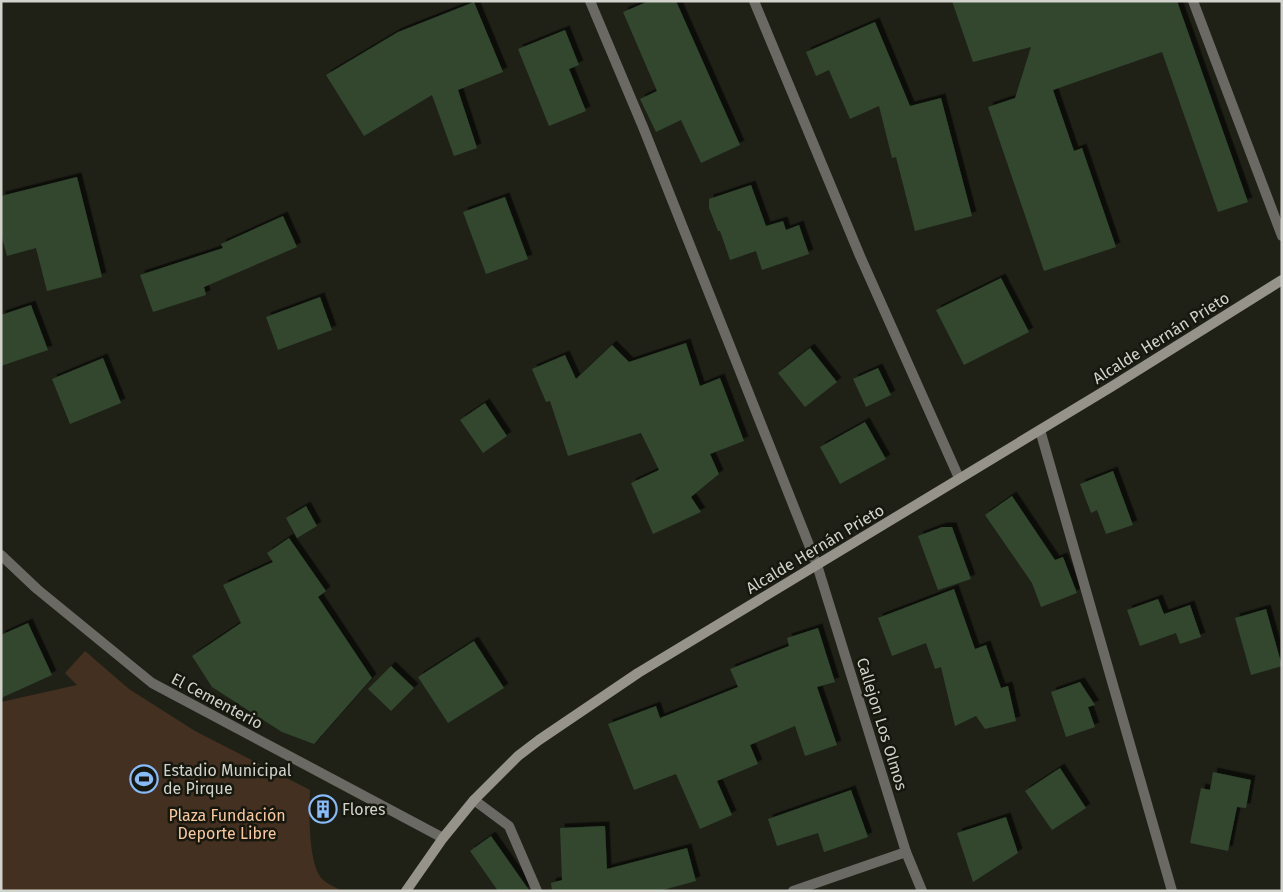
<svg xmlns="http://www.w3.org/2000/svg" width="1283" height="892" viewBox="0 0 1283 892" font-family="'Fira Sans',sans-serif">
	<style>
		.green { fill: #443020 }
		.building { fill: #30472f; filter: url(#shadow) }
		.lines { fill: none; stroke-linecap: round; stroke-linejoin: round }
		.minor { stroke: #6b6964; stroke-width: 10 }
		.secondary { stroke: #96938a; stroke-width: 10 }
		.labels { text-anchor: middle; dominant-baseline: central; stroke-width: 5; stroke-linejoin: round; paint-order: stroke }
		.street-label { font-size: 16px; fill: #d2d3cd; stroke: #16180e }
		.poi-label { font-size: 16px; fill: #d2d3cd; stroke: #16180e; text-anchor: start }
		.park-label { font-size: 16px; fill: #fbc89e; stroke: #16180e }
	</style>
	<defs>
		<filter id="shadow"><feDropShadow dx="4.5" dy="-4.5" stdDeviation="0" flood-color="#0009"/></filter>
	</defs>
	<rect width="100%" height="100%" fill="#1f2117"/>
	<path class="green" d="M85,651L129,689L195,731L310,790C309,811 308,861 321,878C325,883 336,887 341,891H1V702L77,685L65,673Z"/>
	<g class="building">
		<polygon points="649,1 676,1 740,145 701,163 681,120 656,132 640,99 657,91 623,12"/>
		<polygon points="952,1 1177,1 1248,202 1218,212 1162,52 1053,90 1074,151 1082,148 1116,247 1044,271 988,107 1015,98 1031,47 973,62"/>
		<polygon points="474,2 503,72 458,90 477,148 454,156 432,95 364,136 326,75 398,32"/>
		<polygon points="875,22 910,106 941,98 972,216 915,231 896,157 892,158 879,106 850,119 829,70 816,76 806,52"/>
		<polygon points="565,30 579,65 569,69 586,111 549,126 518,49"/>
		<polygon points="77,177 102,277 47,291 36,248 7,256 1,234 1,196"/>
		<polygon points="751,185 766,226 783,221 786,230 799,225 809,254 762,270 756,251 730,260 720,231 718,231 709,208 709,199"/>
		<polygon points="505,197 528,259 486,274 463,212"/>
		<polygon points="283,216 297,247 204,287 206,295 153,312 140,275 223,248 221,244"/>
		<polygon points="1001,278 1029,332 964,365 936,310"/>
		<polygon points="320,297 332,330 278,350 266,317"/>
		<polygon points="31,305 48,350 1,366 1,315"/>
		<polygon points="686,343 700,386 720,378 744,441 710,454 719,474 691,497 701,512 653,534 631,483 659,470 641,433 568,456 550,401 546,402 532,369 565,355 576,379 612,345 629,362"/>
		<polygon points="810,348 837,382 805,407 778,373"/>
		<polygon points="103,358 121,403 70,424 52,379"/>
		<polygon points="878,368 891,395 866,407 853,379"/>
		<polygon points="485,403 507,436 483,453 460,420"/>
		<polygon points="865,422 886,459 840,484 820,447"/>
		<polygon points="1113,471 1133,525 1106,534 1097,510 1091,513 1080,484"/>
		<polygon points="1012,496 1055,560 1063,557 1077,593 1041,607 1032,583 985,515"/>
		<polygon points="306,506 317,526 297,538 286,518"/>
		<polygon points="942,527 952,527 971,579 938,590 918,536"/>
		<polygon points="289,538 326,591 318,597 372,678 314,744 282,732 212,687 192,656 241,623 223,585 273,562 267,553"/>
		<polygon points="954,589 975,649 986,645 1001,688 1008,686 1016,721 985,729 976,716 955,726 941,667 935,669 926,643 892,656 878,618"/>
		<polygon points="1158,599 1164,614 1190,605 1201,637 1180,644 1176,633 1140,646 1127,610"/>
		<polygon points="1266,609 1282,666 1251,675 1235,618"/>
		<polygon points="28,623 52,675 1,698 1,635"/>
		<polygon points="818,628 835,682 817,687 837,745 805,756 795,726 750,745 758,764 717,781 732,815 700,829 676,774 634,790 608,724 656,706 660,718 738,687 730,669 789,646 787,638"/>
		<polygon points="474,641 504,688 448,723 418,677"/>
		<polygon points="391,666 414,688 391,711 368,689"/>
		<polygon points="1080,682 1095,705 1088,707 1095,727 1066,737 1051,692"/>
		<polygon points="1060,768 1086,808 1052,830 1025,791"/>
		<polygon points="1213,772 1251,780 1246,808 1237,807 1228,851 1190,843 1201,788 1210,790"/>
		<polygon points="851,790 868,837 824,852 818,833 777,846 768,819"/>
		<polygon points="1006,817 1018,853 973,882 957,833"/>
		<polygon points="605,826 607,869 687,848 696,881 659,891 552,891 551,883 562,880 560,828"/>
		<polygon points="491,836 529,890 529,891 498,891 470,851"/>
	</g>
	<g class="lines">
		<g class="minor">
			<polyline points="590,1 643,127 817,565 906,852 922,891"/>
			<polyline points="754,1 860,256 959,478"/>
			<polyline points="1193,1 1282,236"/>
			<polyline points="1040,430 1172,891"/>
			<polyline points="1,555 37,589 152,683 443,838"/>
			<polyline points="474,800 509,826 537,891"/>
			<polyline points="793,891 906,852"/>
		</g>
		<polyline class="secondary" points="406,891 443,838 474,800 518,756 539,740 638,673 1111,387 1282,280"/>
	</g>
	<defs>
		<g id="stadium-ring" transform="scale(1.4375)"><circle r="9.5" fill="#16180e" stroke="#88bbfc" stroke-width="1.5"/><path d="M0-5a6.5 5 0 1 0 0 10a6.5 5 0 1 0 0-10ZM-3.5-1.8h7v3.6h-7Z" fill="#88bbfc"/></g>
		<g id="building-ring" transform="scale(1.4375)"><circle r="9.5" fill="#16180e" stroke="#88bbfc" stroke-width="1.5"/><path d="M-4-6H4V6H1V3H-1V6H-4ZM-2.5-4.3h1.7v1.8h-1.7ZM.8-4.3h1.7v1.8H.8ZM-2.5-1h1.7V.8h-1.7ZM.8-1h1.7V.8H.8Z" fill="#88bbfc"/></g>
	</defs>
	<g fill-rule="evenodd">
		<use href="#stadium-ring" x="144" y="779"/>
		<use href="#building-ring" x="323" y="809"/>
	</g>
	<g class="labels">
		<g class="street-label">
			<text transform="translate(1161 338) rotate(-32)">Alcalde Hernán Prieto</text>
			<text transform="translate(815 549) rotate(-31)">Alcalde Hernán Prieto</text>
			<text transform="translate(217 701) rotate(28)">El Cementerio</text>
			<text transform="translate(882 724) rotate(73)">Callejon Los Olmos</text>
		</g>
		<g class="poi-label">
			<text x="163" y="770">Estadio Municipal<tspan x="163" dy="18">de Pirque</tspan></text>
			<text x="342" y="809">Flores</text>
		</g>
		<g class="park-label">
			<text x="227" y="815">Plaza Fundación<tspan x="227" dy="18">Deporte Libre</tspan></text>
		</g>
	</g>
	<rect width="1283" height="892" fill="none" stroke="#d2d3cd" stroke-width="5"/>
</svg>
